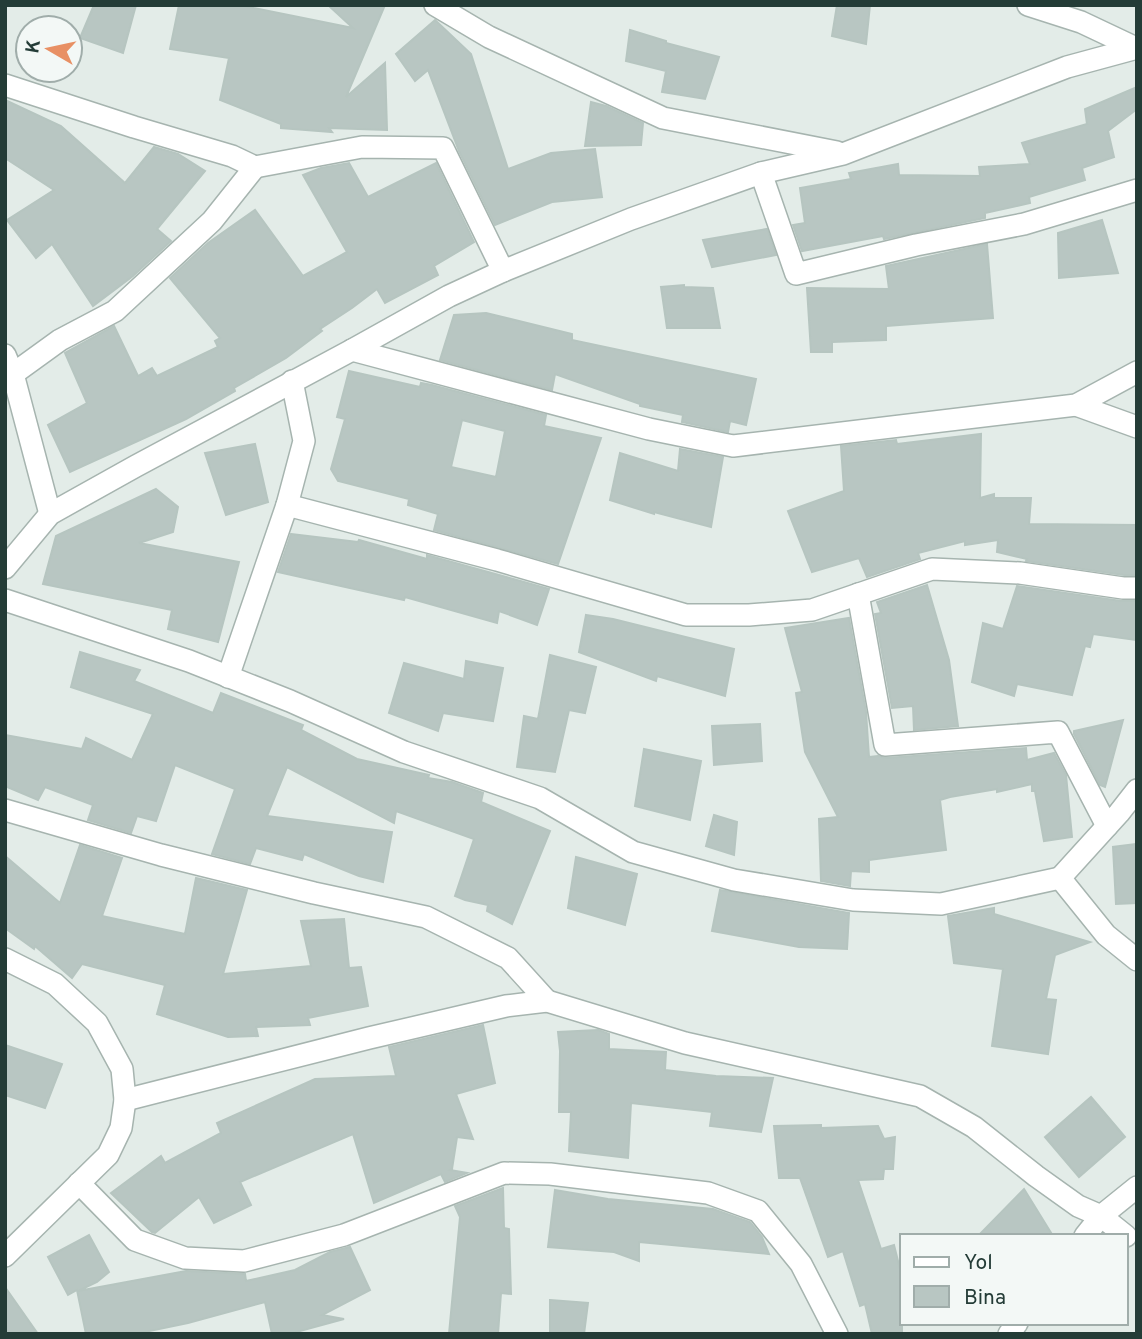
<svg xmlns="http://www.w3.org/2000/svg" width="1142" height="1339" viewBox="0 0 1142 1339" font-family="Overpass,sans-serif">
	<style>
		.building { fill: #b8c6c2; stroke: #b6c5c0; stroke-width: 2; fill-rule: evenodd }
		.lines { fill: none; stroke-linecap: round; stroke-linejoin: round }
		.street-casing { stroke: #a6b4af; stroke-width: 24 }
		.street { stroke: #fff; stroke-width: 21 }
	</style>
	<rect width="100%" height="100%" fill="#e3ece8"/>
	<g class="building">
		<polygon points="94,5 136,5 123,53 80,38"/>
		<polygon points="179,5 239,5 353,28 328,5 385,5 346,97 385,63 387,130 329,128 332,132 281,128 281,124 220,100 229,58 170,49"/>
		<polygon points="837,5 870,5 866,44 832,36"/>
		<polygon points="435,20 471,54 508,169 551,153 595,149 602,197 552,202 495,225 459,151 428,70 415,81 396,54"/>
		<polygon points="630,30 666,41 666,43 719,57 705,99 662,92 666,71 626,61"/>
		<polygon points="1137,87 1137,109 1108,131 1114,157 1082,168 1085,180 1029,197 1030,203 985,213 985,218 884,239 883,236 802,251 793,225 805,223 800,188 851,179 849,173 898,164 899,175 980,176 979,167 1030,164 1022,143 1087,124 1085,109"/>
		<polygon points="5,100 61,126 125,183 154,147 178,154 205,171 157,229 171,241 133,276 93,306 52,244 36,258 7,220 54,190 5,158"/>
		<polygon points="591,102 606,106 643,123 641,145 585,146"/>
		<polygon points="349,163 368,197 436,163 474,242 434,266 438,275 385,303 377,289 352,308 320,329 322,331 286,358 234,388 235,391 186,419 70,472 48,425 87,403 65,353 114,326 138,376 152,368 157,376 218,347 215,341 220,338 170,278 208,243 255,210 303,276 347,252 303,175 321,168"/>
		<polygon points="1102,220 1118,273 1059,278 1058,233"/>
		<polygon points="767,229 776,255 712,267 703,240"/>
		<polygon points="987,244 993,318 886,326 886,340 832,342 832,352 811,352 807,288 889,289 886,266"/>
		<polygon points="684,285 684,287 713,288 720,328 667,328 661,287"/>
		<polygon points="486,313 572,334 572,340 756,379 746,425 730,421 728,432 682,422 683,415 640,406 640,404 555,374 552,390 440,360 454,315"/>
		<path d="M349,371L420,387L421,383L432,385L546,415L544,426L601,438L558,564L434,530L438,514L408,505L409,499L338,481L331,469L345,419L337,417ZM462,420L505,431L496,477L451,467Z"/>
		<polygon points="981,434 980,498 994,494 994,498 1031,498 1029,524 1137,525 1137,575 1124,575 1026,561 1027,559 997,552 998,540 965,545 965,541 918,553 920,559 867,577 859,558 812,572 788,511 844,491 841,446 896,440 897,444"/>
		<polygon points="255,444 268,502 226,515 205,453"/>
		<polygon points="680,449 723,457 711,527 654,512 654,514 610,500 620,453 678,471"/>
		<polygon points="156,489 178,507 173,532 139,543 239,562 218,642 168,629 172,610 43,584 56,536"/>
		<polygon points="291,534 358,542 359,540 427,559 427,555 549,589 537,625 499,611 497,623 405,597 404,600 278,572"/>
		<polygon points="927,585 949,660 958,726 914,730 913,706 892,708 875,614 881,613 877,602"/>
		<polygon points="1017,586 1121,601 1137,601 1137,640 1093,634 1090,647 1085,646 1072,695 1017,684 1014,696 972,682 983,623 1003,629"/>
		<polygon points="586,615 613,619 734,649 725,696 657,676 656,681 579,652"/>
		<polygon points="849,618 866,712 869,757 878,756 886,758 1026,748 1027,760 1054,753 1066,775 1072,837 1044,841 1035,791 1032,791 1032,784 997,792 997,789 950,797 940,800 946,850 869,860 869,872 851,871 850,886 821,881 819,819 838,817 805,752 796,693 802,692 785,628"/>
		<polygon points="80,652 140,670 134,681 213,713 221,693 303,725 301,730 357,759 429,775 428,778 452,782 483,793 481,802 550,831 512,924 487,911 488,905 465,900 455,896 474,839 396,811 394,823 287,767 267,816 392,832 383,882 359,876 304,854 302,860 256,848 250,864 212,854 235,789 175,765 156,821 137,816 131,833 88,820 93,805 45,787 38,800 5,786 5,735 82,749 86,738 132,760 153,714 71,687"/>
		<polygon points="550,655 596,667 585,713 569,710 555,772 517,767 524,716 538,719"/>
		<polygon points="466,661 503,668 493,721 443,713 438,731 389,713 404,663 464,679"/>
		<polygon points="1123,720 1105,787 1100,785 1074,734 1074,731"/>
		<polygon points="760,724 762,761 714,765 712,726"/>
		<polygon points="644,749 701,761 690,820 635,806"/>
		<polygon points="714,815 737,822 734,855 706,846"/>
		<polygon points="1137,844 1137,903 1116,904 1113,847"/>
		<polygon points="80,845 122,858 102,916 185,934 196,878 247,890 223,974 311,966 301,921 344,919 349,968 361,967 368,1006 308,1018 310,1025 256,1027 258,1036 228,1037 157,1014 165,985 82,964 72,978 35,946 34,949 5,928 5,856 60,903"/>
		<polygon points="576,857 637,874 625,925 568,908"/>
		<polygon points="720,890 849,913 847,949 799,947 712,931"/>
		<polygon points="994,908 994,914 1090,942 1055,955 1046,999 1056,1000 1048,1054 992,1046 1003,969 954,963 948,916"/>
		<polygon points="483,1025 495,1083 456,1094 473,1139 457,1137 452,1169 450,1170 467,1173 445,1182 441,1174 374,1203 353,1134 240,1182 251,1205 214,1223 199,1197 155,1233 152,1232 111,1193 161,1156 165,1163 221,1133 217,1123 315,1079 396,1076 389,1047"/>
		<polygon points="598,1030 609,1034 609,1049 666,1052 665,1070 716,1076 773,1078 761,1132 710,1126 712,1112 631,1103 628,1158 569,1151 571,1112 559,1112 560,1051 558,1032"/>
		<polygon points="5,1045 62,1064 45,1108 5,1095"/>
		<polygon points="1091,1097 1125,1137 1079,1177 1045,1137"/>
		<polygon points="821,1125 821,1128 878,1126 884,1139 895,1137 893,1169 884,1169 883,1179 858,1180 881,1249 894,1245 902,1277 902,1334 872,1334 865,1304 860,1306 843,1251 828,1257 800,1178 779,1178 774,1126"/>
		<polygon points="503,1188 504,1228 509,1229 511,1294 501,1293 498,1334 449,1334 460,1217 455,1206"/>
		<polygon points="1024,1189 1053,1236 978,1236"/>
		<polygon points="555,1190 608,1199 713,1209 750,1222 762,1237 769,1254 639,1242 639,1261 614,1252 548,1247"/>
		<polygon points="89,1235 109,1272 97,1282 78,1291 186,1271 245,1274 246,1281 295,1270 330,1252 350,1247 370,1290 322,1315 344,1319 289,1334 272,1334 265,1302 188,1323 135,1334 86,1334 77,1290 68,1295 48,1257"/>
		<polygon points="5,1287 38,1334 5,1334"/>
		<polygon points="550,1300 588,1303 584,1334 550,1334"/>
	</g>
	<g class="lines">
		<g class="street-casing">
			<g id="street">
				<polyline points="435,5 489,37 663,118 837,152"/>
				<polyline points="1028,5 1081,22 1136,48"/>
				<polyline points="5,85 134,127 232,156 255,167 362,147 443,148 503,271"/>
				<polyline points="761,173 796,274 916,245 1024,224 1137,190"/>
				<polyline points="352,350 649,429 733,446 1076,405 1137,372"/>
				<polyline points="5,355 13,374 50,514"/>
				<polyline points="5,373 13,374 60,340 115,311 212,221 255,167"/>
				<polyline points="1076,405 1137,427"/>
				<polyline points="287,505 497,560 686,615 749,615 812,610 932,569 1020,573 1123,588 1137,588"/>
				<polyline points="5,568 50,514 136,466 352,350 449,296 503,271 631,219 761,173 843,154 1067,67 1137,48"/>
				<polyline points="858,594 885,745 1058,732 1107,826"/>
				<polyline points="5,600 189,661 290,701 404,752 540,798 633,852 734,880 853,900 941,904 1060,878"/>
				<polyline points="228,677 287,505 304,441 292,381"/>
				<polyline points="1137,790 1119,813 1060,878 1106,935 1137,960"/>
				<polyline points="5,810 161,855 314,893 426,917 508,958 547,1001"/>
				<polyline points="5,959 55,984 97,1023 122,1069 125,1100 121,1128 108,1155 5,1256"/>
				<polyline points="125,1100 369,1038 506,1006 547,1001 685,1043 920,1096 974,1127 1036,1176 1078,1206 1101,1216 1126,1236"/>
				<polyline points="79,1183 135,1240 185,1258 244,1261 344,1235 504,1173 550,1174 708,1193 758,1211 801,1264 837,1334"/>
				<polyline points="1085,1236 1101,1216 1137,1187"/>
				<polyline points="1009,1334 1017,1323"/>
			</g>
		</g>
		<use href="#street" class="street"/>
	</g>
	<rect width="1142" height="1339" fill="none" stroke="#243c37" stroke-width="14"/>
	<rect x="900" y="1234" width="228" height="91" fill="#f3f8f6" stroke="#a0adaa" stroke-width="2"/>
	<rect x="914" y="1257" width="35" height="10" fill="#ffffff" stroke="#a0adaa" stroke-width="2"/>
	<text x="964" y="1269" font-size="21" fill="#243c37">Yol</text>
	<rect x="914" y="1286" width="35" height="21" fill="#b8c6c2" stroke="#a0adaa" stroke-width="2"/>
	<text x="964" y="1304" font-size="21" fill="#243c37">Bina</text>
	<g transform="translate(49 49) rotate(279)"><circle r="33" fill="#f3f8f6" stroke="#a0adaa" stroke-width="2"/>
	<path d="M0-5L12 26L0 18L-12 26Z" fill="#e89064"/>
	<text y="-10" font-size="19" font-weight="bold" text-anchor="middle" fill="#243c37">K</text>
	</g>
</svg>
